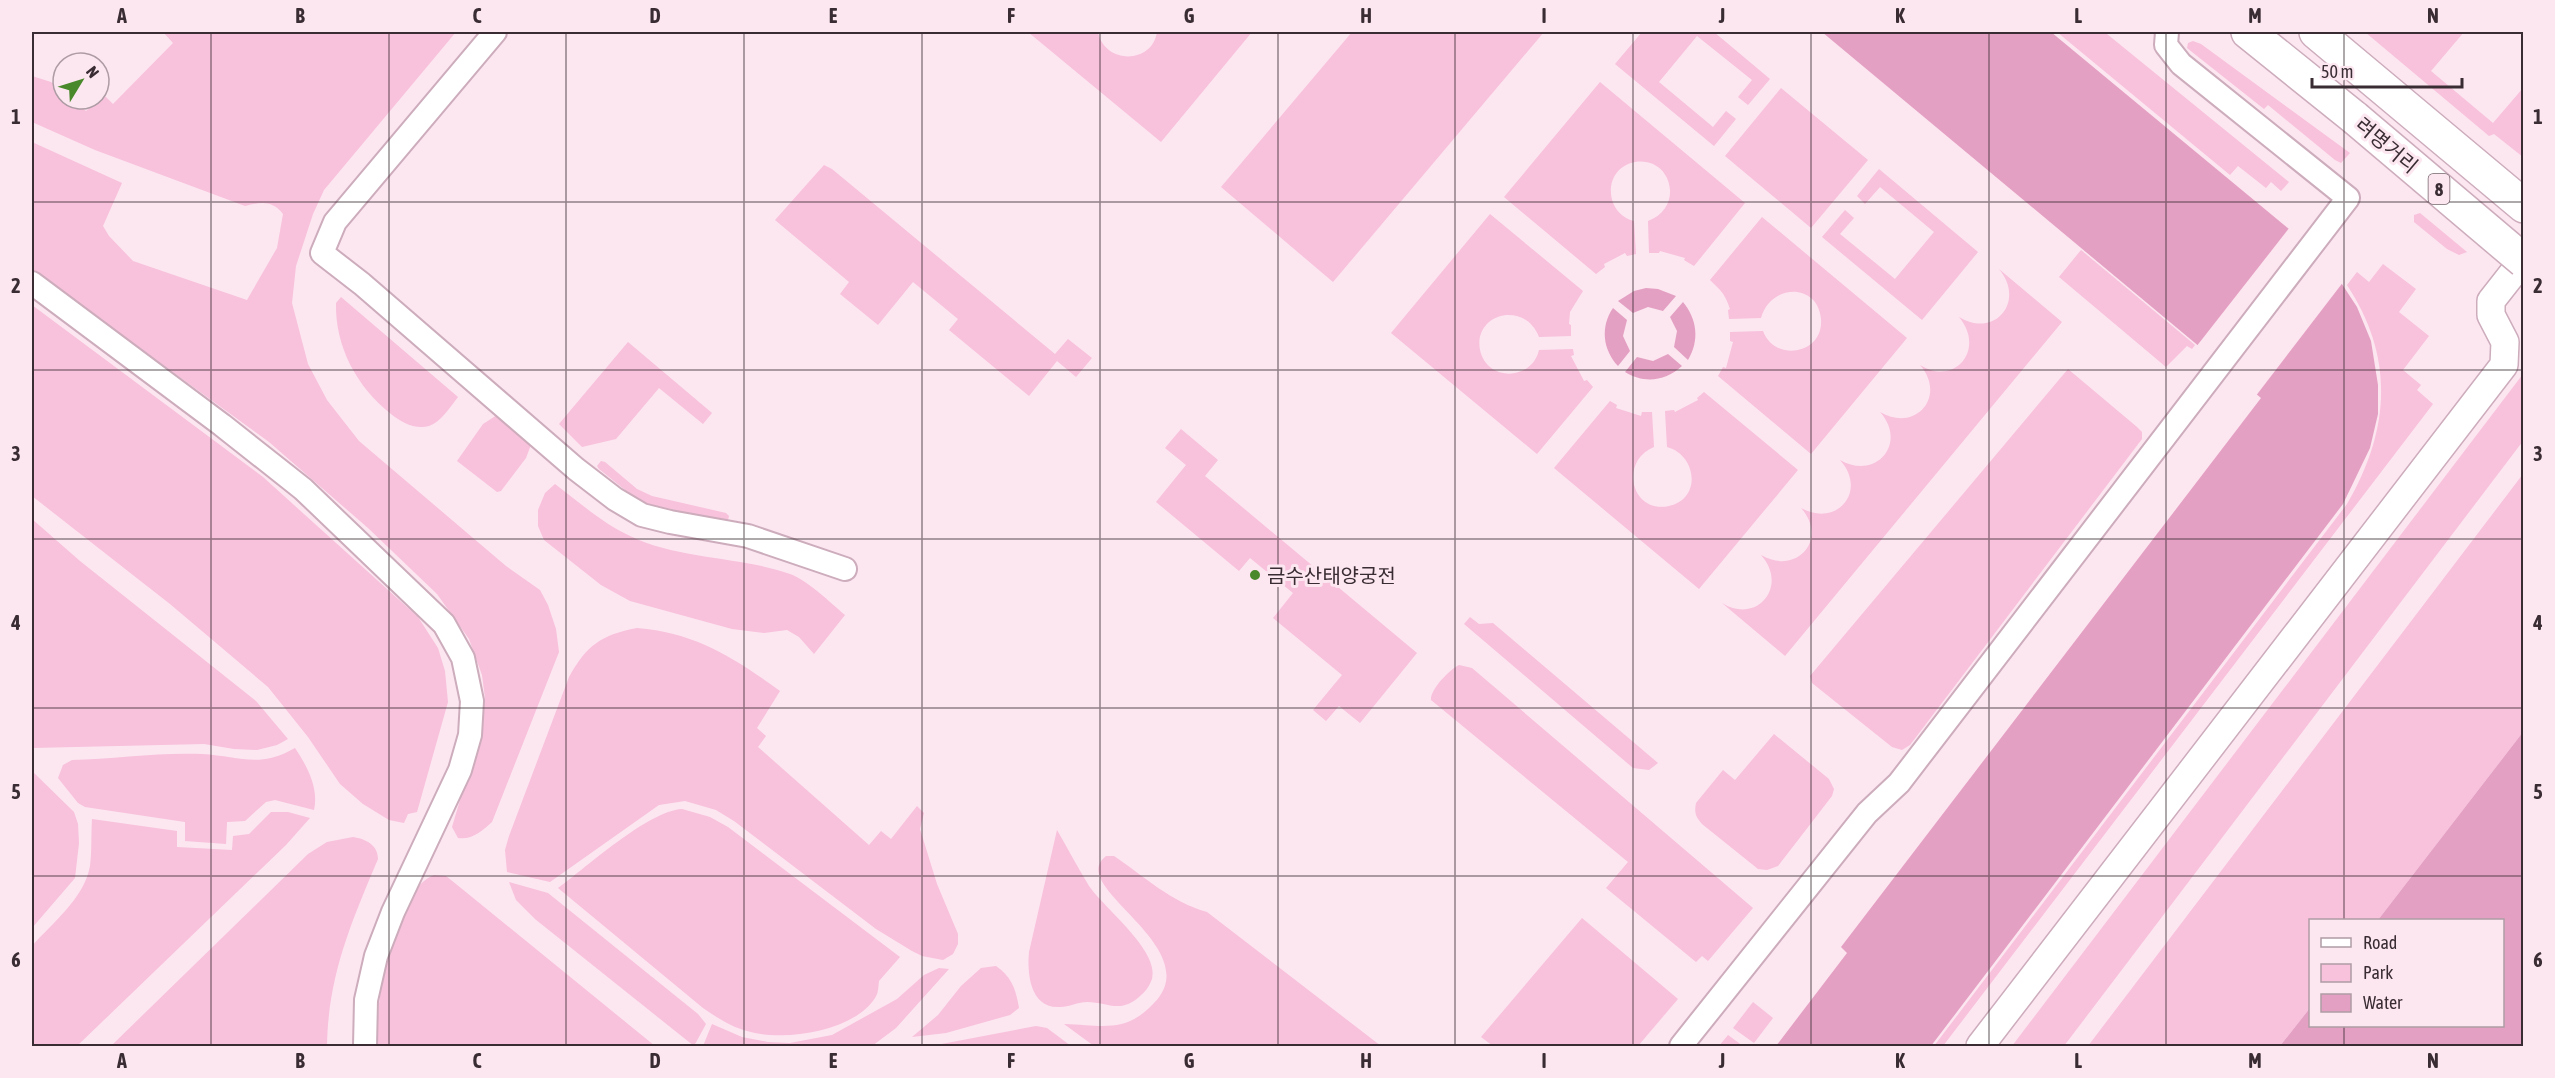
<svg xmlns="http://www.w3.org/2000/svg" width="2555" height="1078" viewBox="0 0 2555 1078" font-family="'Asap Condensed','Noto Sans KR',sans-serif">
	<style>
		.green { fill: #f8c1dc }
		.water { fill: #e4a0c3 }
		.pier { fill: #fce6f0 }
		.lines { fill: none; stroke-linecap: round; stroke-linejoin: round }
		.minor-casing { stroke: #cdacbc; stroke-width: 26 }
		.tertiary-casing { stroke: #cdacbc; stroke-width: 30 }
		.trunk-casing { stroke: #cdacbc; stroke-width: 36 }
		.minor { stroke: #fff; stroke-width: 22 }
		.tertiary { stroke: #fff; stroke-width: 27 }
		.trunk { stroke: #fff; stroke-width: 33 }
		.trunk-bridge-casing { stroke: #cdacbc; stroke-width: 36; stroke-linecap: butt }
		.trunk-bridge { stroke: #fff; stroke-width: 33 }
		.grid { fill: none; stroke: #392c32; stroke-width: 1.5; stroke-opacity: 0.55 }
		.poi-dot { fill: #49892b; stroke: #fce6f0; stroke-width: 2 }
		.labels { text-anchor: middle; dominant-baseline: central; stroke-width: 6; stroke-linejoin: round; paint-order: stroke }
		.shield { fill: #fce6f0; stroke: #74646b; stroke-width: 1.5 }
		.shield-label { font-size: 18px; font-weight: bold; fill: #392c32 }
		.street-label { font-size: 20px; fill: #392c32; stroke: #fce6f0 }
		.poi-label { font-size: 20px; fill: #392c32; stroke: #fce6f0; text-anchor: start }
		.neatline { fill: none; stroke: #392c32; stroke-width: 2 }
		.grid-label { font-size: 20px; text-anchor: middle; font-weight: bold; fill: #392c32 }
	</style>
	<rect width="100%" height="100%" fill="#fce6f0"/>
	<g class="green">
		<path d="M163,32H456L324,190L313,214L296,266L292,303L308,364L327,400L359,441L506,566L540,590L548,605L556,629L559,652L492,822C482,831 472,840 458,838L452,827L480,733L485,698L482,675L469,639L437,594L368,528L269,442L32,270V142L122,183L103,226L109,236L133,261L247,300L277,248L283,214C272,200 261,202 245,206L95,150L32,122V76L51,82L63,92V99H71L86,111L103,94L113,104L173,43Z"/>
		<path d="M1028,32H1098C1104,64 1152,65 1157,32H1252L1161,142Z"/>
		<polygon points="1352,32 1544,32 1333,282 1221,187"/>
		<polygon points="1642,32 1714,32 1770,79 1748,105 1738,97 1752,80 1697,36 1659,82 1713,127 1726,111 1736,119 1714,146 1615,64"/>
		<polygon points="2057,32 2108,32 2107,34 2289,182 2281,191 2271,182 2266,188 2238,166 2230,175"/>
		<polygon points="2365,32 2464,32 2431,71 2493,123 2523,88 2523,157 2494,134 2489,136"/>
		<polygon points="2193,41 2201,44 2350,153 2341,163 2335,160 2268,105 2264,109 2187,48 2188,43"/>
		<path d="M1600,82L1745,203L1694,266L1684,260L1685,258L1660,251L1659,253H1649L1648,221C1685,208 1672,156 1635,162C1602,168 1604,214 1634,221L1636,254L1627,256L1625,253L1604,264L1605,267L1596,274L1504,197Z"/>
		<polygon points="1781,88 1868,160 1811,228 1725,156"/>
		<polygon points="824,165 832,169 1055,354 1068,339 1092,358 1076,377 1057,361 1029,396 949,330 958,319 913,282 878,325 840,294 849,282 775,220"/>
		<polygon points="1879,169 1978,252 1922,320 1822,237 1845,210 1854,218 1840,234 1895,279 1934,232 1880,187 1865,204 1857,196"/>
		<polygon points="2420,213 2467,252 2459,255 2447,249 2414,222 2414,215"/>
		<path d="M1490,214L1583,291L1570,312L1569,324L1571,325V336L1539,337C1525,300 1473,313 1480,350C1487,382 1532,381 1539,350L1573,349L1574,355L1571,356L1584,381L1587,380L1593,387L1537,454L1391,333Z"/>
		<path d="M1762,217L1907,338L1811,454L1718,376L1723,367L1726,368L1733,342L1730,341V332L1763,331C1775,363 1824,354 1821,319C1818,283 1771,283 1761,318L1729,319L1728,310L1730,309C1725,293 1720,290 1710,280Z"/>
		<polygon points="2081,250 2195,345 2192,349 2187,346 2166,367 2059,277"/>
		<path d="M2383,264L2416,289L2399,312L2429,336L2403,370L2421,385L2417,390L2433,404L1943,1046H1934L2347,504C2390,430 2395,358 2347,285L2357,272L2369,282Z"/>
		<path d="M1999,269L2062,322L1785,656L1722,603C1757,625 1789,586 1761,555C1797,576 1829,539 1801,508C1837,528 1868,491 1840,460C1876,481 1908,443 1880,412C1916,433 1947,396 1920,365C1955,387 1986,349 1959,317C1995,339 2026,301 1999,269Z"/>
		<path d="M341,297L458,397C450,407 441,422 429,426C415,430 401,422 391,414C357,387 335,347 336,303Z"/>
		<polygon points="32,305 263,477 418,617 438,648 445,671 448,702 417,812 408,814 404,823 389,820 363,804 340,784 308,737 268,687 170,604 32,496"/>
		<polygon points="628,342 712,413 703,424 659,388 616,439 582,447 559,424"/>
		<polygon points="2068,369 2137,427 2142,432 2142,439 1910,745 1902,750 1892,747 1812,683 1810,676"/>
		<polygon points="2523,374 2523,441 2064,1046 2012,1046"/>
		<path d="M1704,392L1798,470L1699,589L1554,468L1610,401L1617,405L1616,408L1641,416L1642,412H1652L1654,447C1618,462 1632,514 1669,506C1702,499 1697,455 1667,447L1665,411L1674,410L1675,412L1698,400L1697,398Z"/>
		<polygon points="497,415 532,442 526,458 501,491 497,492 457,461 483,424"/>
		<polygon points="1181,429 1218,460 1205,476 1417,653 1360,723 1339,706 1326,721 1313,710 1342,675 1273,618 1293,593 1250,558 1239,571 1156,502 1186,465 1165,448"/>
		<polygon points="601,461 605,462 637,489 652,496 726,513 729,516 728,520 725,522 640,502 599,469 597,466"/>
		<polygon points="2523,474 2523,732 2378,920 2310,920 2310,1008 2280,1046 2088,1046"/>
		<path d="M555,484C579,502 602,523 630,536C680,560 739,556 790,574C807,580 831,603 845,615L814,654L799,637L787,630L764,633L732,629L630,601L601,585L544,540L538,526V510L545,493Z"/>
		<polygon points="32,519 80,561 256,701 288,739 277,745 257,750 234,749 204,744 32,748"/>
		<polygon points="1470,617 1479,624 1493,623 1658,763 1649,770 1633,768 1464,624"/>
		<path d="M637,628C696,633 733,657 780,691L757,728L766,736L758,747L869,845L881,831L891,839L917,806L924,813L920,829L937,884L958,934V944L953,954L943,960L922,956L912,951L876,929L734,821L716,810L685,801L659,805L550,882L507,872L505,850L509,836L569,677C587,645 601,635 637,628Z"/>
		<path d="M1459,665L1472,668L1753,908L1708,961L1702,956L1696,962L1606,888L1628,862L1431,700C1430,690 1449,670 1459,665Z"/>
		<path d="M1774,734L1829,779L1834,789L1832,796L1778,866L1767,870L1758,869L1702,824C1696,817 1694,813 1696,803L1723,770L1735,780Z"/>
		<path d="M295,748C307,766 319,788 314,810L275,800L266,802L245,821L227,822L226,844L185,841V822L85,807L78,803L58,778L63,765L72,760C113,759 162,752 202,754C239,756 259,769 295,748Z"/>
		<polygon points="32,771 74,812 78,824 79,843 75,878 32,928"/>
		<path d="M682,809L710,817L728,827L900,957L879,981C878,987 879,992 875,998C853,1032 783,1042 747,1031C731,1027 716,1017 703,1008L558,888C587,867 648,811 682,809Z"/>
		<path d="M271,812H288L310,818L286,845L77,1046H32V946C52,923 84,899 90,866C92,851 91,834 92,819L177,831V847L232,850L233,836L249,834Z"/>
		<path d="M1057,830C1068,849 1078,868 1089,886C1104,908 1160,951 1152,979C1149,987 1145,992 1139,997C1119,1014 1108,1002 1087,1002C1078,1002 1069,1007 1060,1007C1030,1009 1027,973 1029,952Z"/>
		<path d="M353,837C366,839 378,845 378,859C351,923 328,976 327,1046H111L308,854L327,842Z"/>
		<path d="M1106,856H1114C1145,877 1171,902 1207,912L1381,1046H1094L1064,1024C1103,1025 1125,1034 1154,1003C1205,951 1083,894 1100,863C1101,860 1104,858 1106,856Z"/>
		<path d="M434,875L446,876L456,884L655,1046H377C377,998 384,953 405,910C413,894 418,882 434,875Z"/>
		<polygon points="509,882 548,893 698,1014 706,1024 694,1046 535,919 516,900"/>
		<polygon points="1582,918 1678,999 1638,1046 1493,1046 1481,1037"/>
		<path d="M996,966C1012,977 1016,990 1019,1008L1010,1015L946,1033L912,1037L938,1015L961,986L981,968Z"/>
		<polygon points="939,968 949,969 896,1028 872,1046 703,1046 712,1024 742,1037 768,1042 790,1043 832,1035 897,999 924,975"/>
		<polygon points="1753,1002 1773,1018 1754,1043 1733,1028"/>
		<polygon points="1036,1026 1047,1028 1071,1046 931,1046"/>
		<polygon points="1728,1035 1743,1046 1719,1046"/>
	</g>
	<g class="water">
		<polygon points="1822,32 2051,32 2289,229 2340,281 2357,307 2371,341 2378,385 2378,414 2370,448 2343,504 1931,1046 1776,1046 1847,953 1841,947 2261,398"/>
		<polygon points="1646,288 1658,289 1676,296 1663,311 1648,307 1633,313 1618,301 1634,291"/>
		<path d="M1683,302C1697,319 1700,340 1688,360L1674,347L1677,331L1670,317Z"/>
		<path d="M1613,308L1627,320L1623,336L1630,351L1618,366C1603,350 1600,327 1613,308Z"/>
		<path d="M1668,354L1682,366C1666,381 1644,384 1625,372L1637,357L1653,361Z"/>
		<polygon points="2523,732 2523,1046 2280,1046 2310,1008 2310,1026 2502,1026 2502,920 2378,920"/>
	</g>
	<polygon class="pier" points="2290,227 2325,259 2344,281 2255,397 2196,347"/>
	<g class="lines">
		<g class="minor-casing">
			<g id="minor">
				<polyline points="495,32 335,222 322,253 362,284 576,469 615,499 642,515 670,522 748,536 845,569"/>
				<polyline points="32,283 222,425 303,489 444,624 463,658 472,701 470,735 460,770 393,912 376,956 366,1000 365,1046"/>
				<polyline points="1681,1046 1867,813 1899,783 2348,198 2181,64 2166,45 2167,32"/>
			</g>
		</g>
		<g class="tertiary-casing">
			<polyline id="tertiary" points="1980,1046 2504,365 2505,342 2491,315 2491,301 2524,259"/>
		</g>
		<g class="trunk-casing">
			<g id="trunk">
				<polyline points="2248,32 2355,118"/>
				<polyline points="2316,32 2524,206"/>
			</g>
		</g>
		<use href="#minor" class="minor"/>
		<use href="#tertiary" class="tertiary"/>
		<use href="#trunk" class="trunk"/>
		<g class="trunk-bridge-casing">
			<polyline id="trunk-bridge" points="2355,118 2524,261"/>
		</g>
		<use href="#trunk-bridge" class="trunk-bridge"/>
	</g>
	<path class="grid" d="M211,32V1046M389,32V1046M566,32V1046M744,32V1046M922,32V1046M1100,32V1046M1278,32V1046M1455,32V1046M1633,32V1046M1811,32V1046M1989,32V1046M2166,32V1046M2344,32V920M32,202H2524M32,370H2524M32,539H2524M32,708H2524M32,876H2524M2344,1026V1046"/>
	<circle class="poi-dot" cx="1255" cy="575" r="6"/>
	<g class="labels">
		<rect class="shield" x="2428.5" y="174" width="21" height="30" rx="4.5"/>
		<g class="shield-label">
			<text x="2439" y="189">8</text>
		</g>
		<g class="street-label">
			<text transform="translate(2387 145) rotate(40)">려명거리</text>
		</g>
		<g class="poi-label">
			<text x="1267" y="575">금수산태양궁전</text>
		</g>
	</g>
	<rect width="2555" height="1078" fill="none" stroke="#fce6f0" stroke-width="66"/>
	<rect x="2309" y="919" width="195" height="108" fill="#fce6f0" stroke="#ae9ca4" stroke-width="1.5"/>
	<rect x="2321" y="938" width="30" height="9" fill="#ffffff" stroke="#ae9ca4" stroke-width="1.5"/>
	<text x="2363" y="949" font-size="18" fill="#392c32">Road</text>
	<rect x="2321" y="964" width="30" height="18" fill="#f8c1dc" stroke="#ae9ca4" stroke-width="1.5"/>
	<text x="2363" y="979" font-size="18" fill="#392c32">Park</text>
	<rect x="2321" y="994" width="30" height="18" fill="#e4a0c3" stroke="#ae9ca4" stroke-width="1.5"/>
	<text x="2363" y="1009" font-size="18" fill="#392c32">Water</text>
	<g transform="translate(81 81) rotate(52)"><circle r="28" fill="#fce6f0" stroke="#ae9ca4" stroke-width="1.5"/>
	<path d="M0-4.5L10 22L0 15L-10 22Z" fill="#49892b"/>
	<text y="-9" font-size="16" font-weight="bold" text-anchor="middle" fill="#392c32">N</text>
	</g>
	<path d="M2312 78v9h150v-9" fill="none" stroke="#392c32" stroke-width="3"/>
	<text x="2321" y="78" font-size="18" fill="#392c32" stroke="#fce6f0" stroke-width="4.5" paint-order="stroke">50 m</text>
	<rect x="33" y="33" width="2489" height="1012" class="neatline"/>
	<g class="grid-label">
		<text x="122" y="23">A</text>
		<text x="300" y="23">B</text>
		<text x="477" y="23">C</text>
		<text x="655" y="23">D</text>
		<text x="833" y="23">E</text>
		<text x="1011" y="23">F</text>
		<text x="1189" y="23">G</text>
		<text x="1366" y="23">H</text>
		<text x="1544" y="23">I</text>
		<text x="1722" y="23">J</text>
		<text x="1900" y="23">K</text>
		<text x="2078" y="23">L</text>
		<text x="2255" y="23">M</text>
		<text x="2433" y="23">N</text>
		<text x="16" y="124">1</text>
		<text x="2538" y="124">1</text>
		<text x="16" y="293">2</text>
		<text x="2538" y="293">2</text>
		<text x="16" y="461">3</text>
		<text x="2538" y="461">3</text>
		<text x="16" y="630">4</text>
		<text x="2538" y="630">4</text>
		<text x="16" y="799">5</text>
		<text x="2538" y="799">5</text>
		<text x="16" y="967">6</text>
		<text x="2538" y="967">6</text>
		<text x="122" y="1068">A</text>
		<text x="300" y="1068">B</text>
		<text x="477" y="1068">C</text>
		<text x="655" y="1068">D</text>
		<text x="833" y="1068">E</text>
		<text x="1011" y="1068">F</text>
		<text x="1189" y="1068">G</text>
		<text x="1366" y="1068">H</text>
		<text x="1544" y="1068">I</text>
		<text x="1722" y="1068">J</text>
		<text x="1900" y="1068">K</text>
		<text x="2078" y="1068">L</text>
		<text x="2255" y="1068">M</text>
		<text x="2433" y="1068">N</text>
	</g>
</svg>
